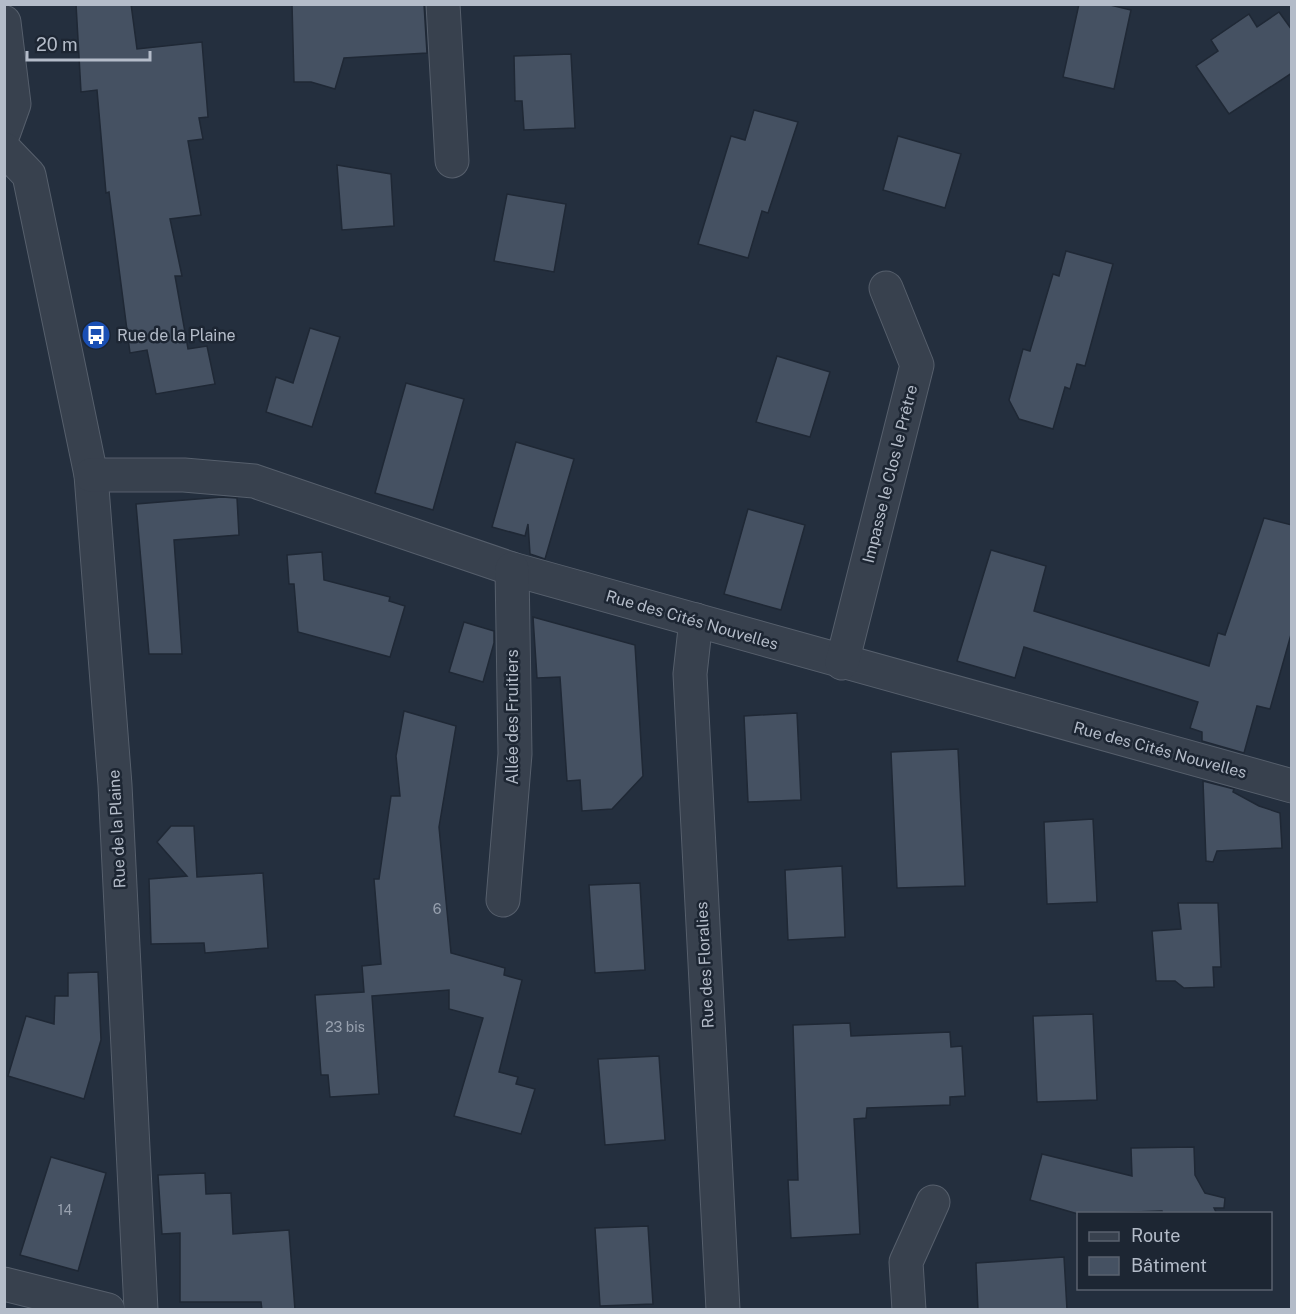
<svg xmlns="http://www.w3.org/2000/svg" width="1296" height="1314" viewBox="0 0 1296 1314" font-family="'Public Sans',sans-serif">
	<style>
		.building { fill: #455162; stroke: #1f2835; stroke-width: 1.5 }
		.lines { fill: none; stroke-linecap: round; stroke-linejoin: round }
		.minor-casing { stroke: #565f6c; stroke-width: 35 }
		.minor { stroke: #38414e; stroke-width: 33 }
		.labels { text-anchor: middle; dominant-baseline: central; stroke-width: 5; stroke-linejoin: round; paint-order: stroke }
		.number-label { font-size: 14px; fill: #98a1af }
		.poi-label { font-size: 16px; fill: #b4bcc9; stroke: #1d2633; text-anchor: start }
		.street-label { font-size: 16px; fill: #b4bcc9; stroke: #1d2633 }
	</style>
	<rect width="100%" height="100%" fill="#242f3e"/>
	<g class="building">
		<polygon points="76,4 131,4 137,49 202,42 208,117 199,118 203,139 188,141 201,215 170,219 182,276 175,276 188,349 207,346 215,384 156,394 147,350 130,353 109,192 106,193 97,90 81,92"/>
		<polygon points="292,4 424,4 427,53 344,58 335,89 311,82 294,82"/>
		<polygon points="1079,4 1106,4 1131,10 1114,89 1063,77"/>
		<polygon points="1279,12 1292,30 1292,73 1229,114 1196,66 1218,51 1211,40 1249,14 1257,27"/>
		<polygon points="571,54 575,128 524,130 522,101 515,101 514,56"/>
		<polygon points="754,110 798,122 768,213 762,211 748,258 698,244 731,136 745,140"/>
		<polygon points="898,136 961,154 945,208 883,190"/>
		<polygon points="337,165 391,174 394,226 342,230"/>
		<polygon points="507,194 566,204 554,272 494,261"/>
		<polygon points="1066,251 1113,264 1085,366 1077,364 1070,389 1065,387 1053,429 1019,419 1009,400 1023,349 1030,351 1053,274 1059,276"/>
		<polygon points="310,328 340,337 312,427 266,412 276,377 293,383"/>
		<polygon points="777,356 830,372 810,437 756,422"/>
		<polygon points="406,383 464,399 433,510 375,493"/>
		<polygon points="516,442 574,459 545,559 530,554 528,524 525,536 492,527"/>
		<polygon points="222,497 237,498 239,535 174,540 182,654 149,654 136,504"/>
		<polygon points="748,509 805,525 781,610 724,594"/>
		<polygon points="1264,518 1292,525 1292,631 1270,709 1257,706 1244,753 1202,741 1202,732 1190,728 1198,702 1024,647 1015,678 957,661 991,550 1046,566 1034,611 1209,666 1218,633 1225,635"/>
		<polygon points="322,552 324,580 390,597 389,601 405,606 390,657 298,632 294,584 289,584 287,555"/>
		<polygon points="533,617 635,645 643,776 612,809 582,811 580,780 567,781 560,677 537,678"/>
		<polygon points="464,622 494,631 494,643 483,682 449,672"/>
		<polygon points="404,711 456,726 439,827 451,953 505,968 504,975 522,980 499,1072 518,1077 516,1084 535,1089 521,1134 454,1116 483,1018 449,1009 449,990 372,996 379,1094 330,1097 328,1075 321,1075 315,995 364,992 362,966 381,964 374,879 379,879 391,796 400,796 396,756"/>
		<polygon points="797,713 801,800 748,802 744,716"/>
		<polygon points="958,749 965,886 897,888 891,752"/>
		<polygon points="1203,781 1234,789 1233,792 1259,806 1280,813 1282,848 1217,851 1213,862 1206,861"/>
		<polygon points="1093,819 1097,902 1047,904 1044,822"/>
		<polygon points="171,826 194,826 197,877 263,873 268,948 205,953 204,943 151,944 149,879 187,876 157,842"/>
		<polygon points="842,866 845,937 788,940 785,870"/>
		<polygon points="640,883 645,970 595,973 589,885"/>
		<polygon points="1178,903 1218,903 1221,967 1213,967 1214,987 1184,988 1175,981 1156,981 1152,931 1181,929"/>
		<polygon points="98,972 101,1040 84,1099 8,1076 26,1016 54,1024 55,996 68,996 68,973"/>
		<polygon points="1093,1014 1097,1100 1037,1102 1033,1016"/>
		<polygon points="850,1023 851,1036 950,1032 951,1047 962,1046 965,1096 950,1097 950,1105 867,1108 866,1118 854,1119 860,1234 791,1238 788,1180 798,1180 793,1025"/>
		<polygon points="659,1056 665,1140 605,1145 598,1059"/>
		<polygon points="1194,1147 1195,1175 1201,1186 1205,1193 1225,1198 1224,1208 1214,1208 1217,1214 1163,1214 1162,1211 1078,1214 1030,1200 1042,1154 1132,1176 1131,1148"/>
		<polygon points="51,1157 106,1173 78,1271 20,1255"/>
		<polygon points="205,1173 206,1194 231,1193 233,1234 289,1230 295,1310 262,1310 261,1302 180,1302 180,1233 162,1234 158,1175"/>
		<polygon points="648,1226 653,1304 600,1306 595,1228"/>
		<polygon points="1064,1257 1067,1310 978,1310 976,1263"/>
	</g>
	<g class="lines">
		<g class="minor-casing">
			<g id="minor">
				<polyline points="443,4 452,161"/>
				<polyline points="4,22 14,104 4,132"/>
				<polyline points="4,149 29,175 91,475 115,785 141,1310"/>
				<polyline points="91,475 184,475 254,481 512,569 1292,786"/>
				<polyline points="696,620 690,674 723,1310"/>
				<polyline points="842,663 917,365 886,288"/>
				<polyline points="503,900 515,754 512,569"/>
				<polyline points="4,1284 108,1310"/>
				<polyline points="909,1310 906,1262 933,1202"/>
			</g>
		</g>
		<use href="#minor" class="minor"/>
	</g>
	<defs>
		<g id="bus-disc" transform="scale(1.5)"><circle r="9.5" fill="#1a4fb4" stroke="#1d2633"/><path d="M-5-6H5V4H4V6H2V4H-2V6H-4V4H-5ZM-3.5-4V0h7V-4ZM-3.5 1.2v1.5H-2V1.2ZM2 1.2v1.5H3.5V1.2Z" fill="#fff"/></g>
	</defs>
	<g fill-rule="evenodd">
		<use href="#bus-disc" x="96" y="335"/>
	</g>
	<g class="labels">
		<g class="number-label">
			<text x="437" y="909">6</text>
			<text x="345" y="1027">23 bis</text>
			<text x="65" y="1210">14</text>
		</g>
		<g class="poi-label">
			<text x="117" y="335">Rue de la Plaine</text>
		</g>
		<g class="street-label">
			<text transform="translate(890 474) rotate(-76)">Impasse le Clos le Prêtre</text>
			<text transform="translate(692 620) rotate(16)">Rue des Cités Nouvelles</text>
			<text transform="translate(512 717) rotate(-90)">Allée des Fruitiers</text>
			<text transform="translate(1160 750) rotate(15)">Rue des Cités Nouvelles</text>
			<text transform="translate(117 829) rotate(-93)">Rue de la Plaine</text>
			<text transform="translate(705 965) rotate(-93)">Rue des Floralies</text>
		</g>
	</g>
	<rect width="1296" height="1314" fill="none" stroke="#b4bcc9" stroke-width="12"/>
	<rect x="1077" y="1212" width="195" height="78" fill="#1d2633" stroke="#59626f" stroke-width="1.5"/>
	<rect x="1089" y="1232" width="30" height="9" fill="#38414e" stroke="#59626f" stroke-width="1.5"/>
	<text x="1131" y="1242" font-size="18" fill="#b4bcc9">Route</text>
	<rect x="1089" y="1257" width="30" height="18" fill="#455162" stroke="#59626f" stroke-width="1.5"/>
	<text x="1131" y="1272" font-size="18" fill="#b4bcc9">Bâtiment</text>
	<path d="M27 51v9h123v-9" fill="none" stroke="#b4bcc9" stroke-width="3"/>
	<text x="36" y="51" font-size="18" fill="#b4bcc9" stroke="#1d2633" stroke-width="4.5" paint-order="stroke">20 m</text>
</svg>
